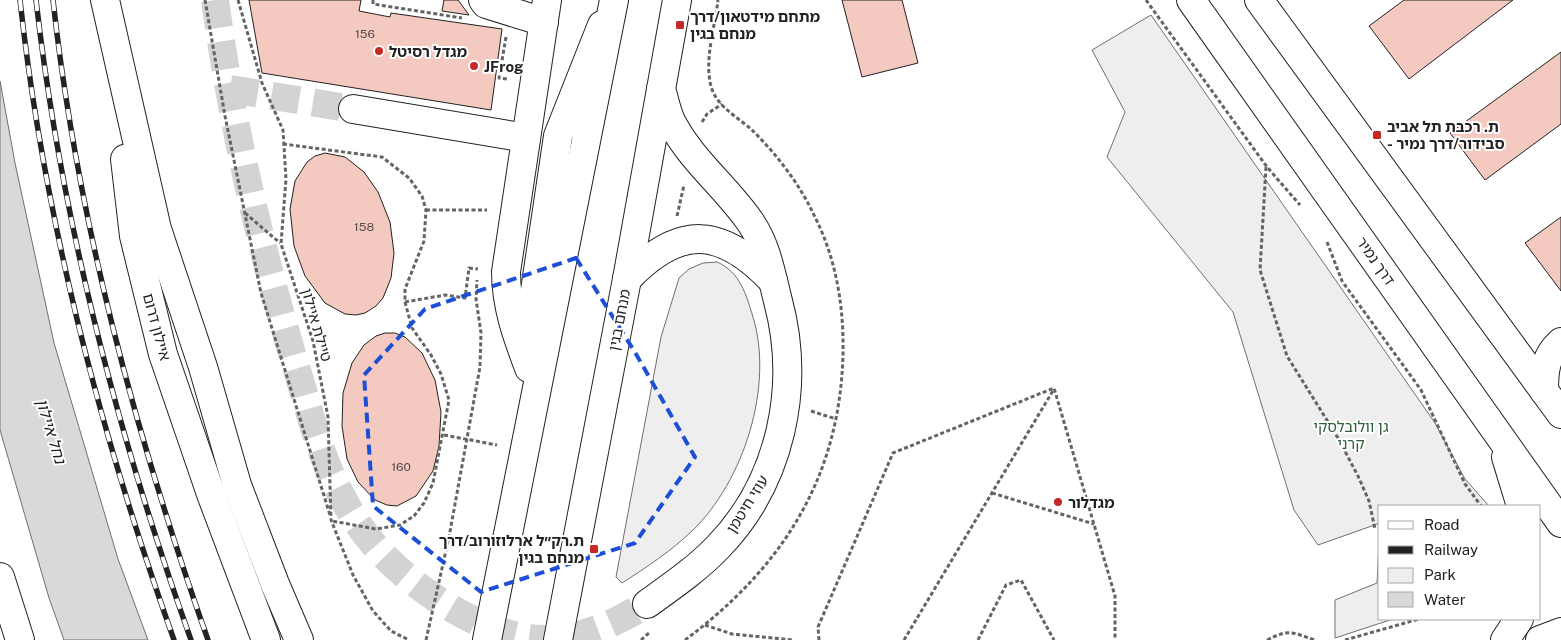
<svg xmlns="http://www.w3.org/2000/svg" width="1561" height="640" viewBox="0 0 1561 640" font-family="'Public Sans','Noto Sans Hebrew',sans-serif">
	<style>
		.green { fill: #eee; stroke: #6f6f6f }
		.water { fill: #d9d9d9; stroke: #6f6f6f }
		.building { fill: #f3c9c0; stroke: #222 }
		.lines { fill: none; stroke-linecap: round; stroke-linejoin: round }
		.minor-tunnel { stroke: #d3d3d3; stroke-width: 28; stroke-dasharray: 28 14; stroke-linecap: butt }
		.minor-casing { stroke: #222; stroke-width: 30 }
		.major-casing { stroke: #222; stroke-width: 30 }
		.highway-casing { stroke: #222; stroke-width: 30 }
		.path { stroke: #646464; stroke-width: 3; stroke-dasharray: 4 2.5; stroke-linecap: butt }
		.minor { stroke: #fff; stroke-width: 28 }
		.major { stroke: #fff; stroke-width: 28 }
		.highway { stroke: #fff; stroke-width: 28 }
		.rail-casing { stroke: #222; stroke-width: 5.5 }
		.rail { stroke: #fff; stroke-width: 4; stroke-dasharray: 11; stroke-linecap: butt }
		.marked { fill: none; stroke: #1d4ed8; stroke-width: 4; stroke-dasharray: 10 6; stroke-linejoin: round }
		.poi-dot { fill: #c62828; stroke: #fff; stroke-width: 2 }
		.labels { text-anchor: middle; dominant-baseline: central; stroke-width: 4; stroke-linejoin: round; paint-order: stroke }
		.number-label { font-size: 12px; fill: #564c4a }
		.poi-label { font-size: 15px; font-weight: bold; fill: #222; stroke: #fff; text-anchor: start }
		.street-label { font-size: 15px; fill: #222; stroke: #fff }
		.park-label { font-size: 15px; fill: #2f5e38; stroke: #fff }
		.water-label { font-size: 16px; font-style: italic; fill: #222; stroke: #fff }
	</style>
	<rect width="100%" height="100%" fill="#fff"/>
	<g class="green">
		<polygon points="1151,15 1435,423 1465,479 1489,506 1380,506 1380,619 1393,619 1335,638 1335,600 1377,583 1380,523 1318,545 1294,510 1233,312 1107,157 1125,112 1092,50"/>
		<path d="M717,262C740,272 746,294 753,317C774,386 744,481 692,531C671,551 647,567 622,583L616,577L661,337L679,278L689,269L703,263Z"/>
	</g>
	<polygon class="water" points="0,81 15,163 54,343 118,559 148,640 64,640 49,598 0,430"/>
	<g class="building">
		<polygon points="249,0 361,0 359,11 390,17 391,13 502,29 491,110 262,73"/>
		<polygon points="444,0 458,0 469,15 442,11"/>
		<polygon points="842,0 902,0 918,63 862,77"/>
		<polygon points="1404,0 1513,0 1409,79 1369,26"/>
		<polygon points="1561,52 1561,124 1485,180 1450,133"/>
		<polygon points="325,153 345,157 364,172 378,192 390,222 394,253 391,278 383,298 376,306 365,313 356,315 345,314 325,303 305,276 294,246 290,209 295,181 307,162 315,156"/>
		<polygon points="1561,217 1561,291 1525,243"/>
		<polygon points="385,333 395,333 405,337 422,353 435,380 441,412 439,446 433,471 416,496 397,506 387,505 375,500 358,482 347,459 342,426 343,393 352,363 364,345 376,336"/>
	</g>
	<g class="lines">
		<g class="minor-tunnel">
			<path d="M215,0C232,125 260,247 296,367C309,409 319,454 340,493C348,509 359,527 371,541C406,585 487,640 544,639C582,639 616,623 647,604"/>
			<polyline points="230,89 353,109"/>
		</g>
		<g class="minor-casing">
			<g id="minor">
				<polyline points="483,0 486,4 544,22"/>
				<polyline points="353,109 526,138"/>
				<path d="M627,279C680,224 721,227 773,281"/>
				<polyline points="537,366 533,304 558,136 602,25"/>
				<path d="M529,368C517,336 506,306 506,272L547,0"/>
				<path d="M1544,391C1544,371 1545,356 1561,342"/>
				<path d="M647,604C672,586 697,569 718,547C781,482 801,387 778,301C771,274 767,247 751,223C728,189 693,162 673,125C667,115 665,101 661,89"/>
				<polyline points="1540,640 1561,632"/>
			</g>
		</g>
		<g class="major-casing">
			<g id="major">
				<polyline points="1191,0 1561,523"/>
				<polyline points="1259,0 1561,414"/>
				<polyline points="1506,457 1521,506"/>
				<polyline points="487,640 614,0"/>
				<polyline points="558,640 627,279 677,0"/>
				<polyline points="1505,640 1519,619"/>
			</g>
		</g>
		<g class="highway-casing">
			<g id="highway">
				<polyline points="105,0 157,229 203,367 237,485 275,584 299,640"/>
				<polyline points="125,159 134,236 163,354 211,494 266,640"/>
				<polyline points="0,577 20,640"/>
			</g>
		</g>
		<g class="path">
			<polyline points="205,0 225,116 261,293 330,515"/>
			<polyline points="238,0 262,83 283,130 286,179 281,244 313,341 328,417 331,520 353,575 373,611 391,631 407,639"/>
			<polyline points="373,0 373,4 462,18"/>
			<polyline points="1146,0 1267,167 1300,205"/>
			<polyline points="506,37 499,78 507,79"/>
			<polyline points="702,122 707,114 722,104"/>
			<polyline points="283,144 382,157 409,178 422,196 426,210 424,241 405,289 405,302 412,328 431,355 441,374 449,400 433,483 424,503 414,516 400,525 376,529 332,521"/>
			<polyline points="1266,167 1260,270 1287,356 1338,438 1358,476 1369,501 1375,529"/>
			<polyline points="426,210 487,210"/>
			<polyline points="245,213 280,243"/>
			<polyline points="677,216 684,185"/>
			<polyline points="1327,242 1342,281 1421,390 1465,484 1481,506"/>
			<polyline points="405,302 445,295 465,298 469,268 478,269"/>
			<polyline points="811,411 836,419"/>
			<polyline points="444,435 497,445"/>
			<polyline points="992,493 1094,524"/>
			<polyline points="705,625 732,634 794,640"/>
			<polyline points="426,640 449,537 480,367 481,333 476,299 477,280"/>
			<polyline points="641,640 650,632"/>
			<path d="M685,640C783,567 840,477 843,354C844,306 836,258 814,215C800,185 778,156 754,132C740,118 716,107 711,86C704,60 715,27 718,0"/>
			<polyline points="819,640 818,627 893,453 1054,388 1115,596 1115,640"/>
			<polyline points="904,640 1054,389"/>
			<polyline points="978,640 1006,585 1021,580 1054,640"/>
			<path d="M1267,640C1290,628 1293,633 1315,640"/>
			<polyline points="1345,640 1419,619"/>
		</g>
		<use href="#minor" class="minor"/>
		<use href="#major" class="major"/>
		<use href="#highway" class="highway"/>
		<g class="rail-casing">
			<g id="rail">
				<path d="M20,0C44,219 100,433 174,640"/>
				<path d="M36,0C61,219 117,433 191,640"/>
				<path d="M53,0C77,219 135,433 208,640"/>
			</g>
		</g>
		<use href="#rail" class="rail"/>
	</g>
	<path class="marked" d="M576,258L636,354L695,457L635,543L481,592L373,506L364,375L425,309Z"/>
	<g class="poi-dot">
		<rect x="675" y="20" width="10" height="10" rx="2.5"/>
		<circle cx="379" cy="51" r="5"/>
		<circle cx="474" cy="66" r="5"/>
		<rect x="1372" y="130" width="10" height="10" rx="2.5"/>
		<circle cx="1058" cy="502" r="5"/>
		<rect x="589" y="544" width="10" height="10" rx="2.5"/>
	</g>
	<g class="labels">
		<g class="number-label">
			<text x="365" y="34">156</text>
			<text x="364" y="227">158</text>
			<text x="401" y="467">160</text>
		</g>
		<g class="poi-label">
			<text x="690" y="16">מתחם מידטאון/דרך<tspan x="690" dy="17">מנחם בגין</tspan></text>
			<text x="389" y="51">מגדל רסיטל</text>
			<text x="484" y="66">JFrog</text>
			<text x="1387" y="126">ת. רכבת תל אביב<tspan x="1387" dy="17">- סבידור/דרך נמיר</tspan></text>
			<text x="1068" y="502">מגדלור</text>
			<text x="584" y="540" text-anchor="end">ת.רק״ל ארלוזורוב/דרך<tspan x="584" dy="17">מנחם בגין</tspan></text>
		</g>
		<g class="street-label">
			<text transform="translate(1376 261) rotate(55)">דרך נמיר</text>
			<text transform="translate(619 320) rotate(-79)">מנחם בגין</text>
			<text transform="translate(317 325) rotate(74)">טיילת איילון</text>
			<text transform="translate(157 327) rotate(75)">איילון דרום</text>
			<text transform="translate(747 504) rotate(-58)">עוזי חיטמן</text>
		</g>
		<g class="park-label">
			<text x="1351" y="426">גן וולובלסקי<tspan x="1351" dy="17">קרני</tspan></text>
		</g>
		<g class="water-label">
			<text transform="translate(51 431) rotate(73)">נחל איילון</text>
		</g>
	</g>
	<rect x="1378" y="505" width="162" height="115" fill="#ffffff" stroke="#a7a7a7"/>
	<rect x="1388" y="521" width="25" height="8" fill="#ffffff" stroke="#a7a7a7"/>
	<text x="1424" y="530" font-size="15" fill="#222222">Road</text>
	<rect x="1388" y="546" width="25" height="8" fill="#222222" stroke="#a7a7a7"/>
	<text x="1424" y="555" font-size="15" fill="#222222">Railway</text>
	<rect x="1388" y="568" width="25" height="15" fill="#eeeeee" stroke="#a7a7a7"/>
	<text x="1424" y="580" font-size="15" fill="#222222">Park</text>
	<rect x="1388" y="592" width="25" height="15" fill="#d9d9d9" stroke="#a7a7a7"/>
	<text x="1424" y="605" font-size="15" fill="#222222">Water</text>
</svg>
